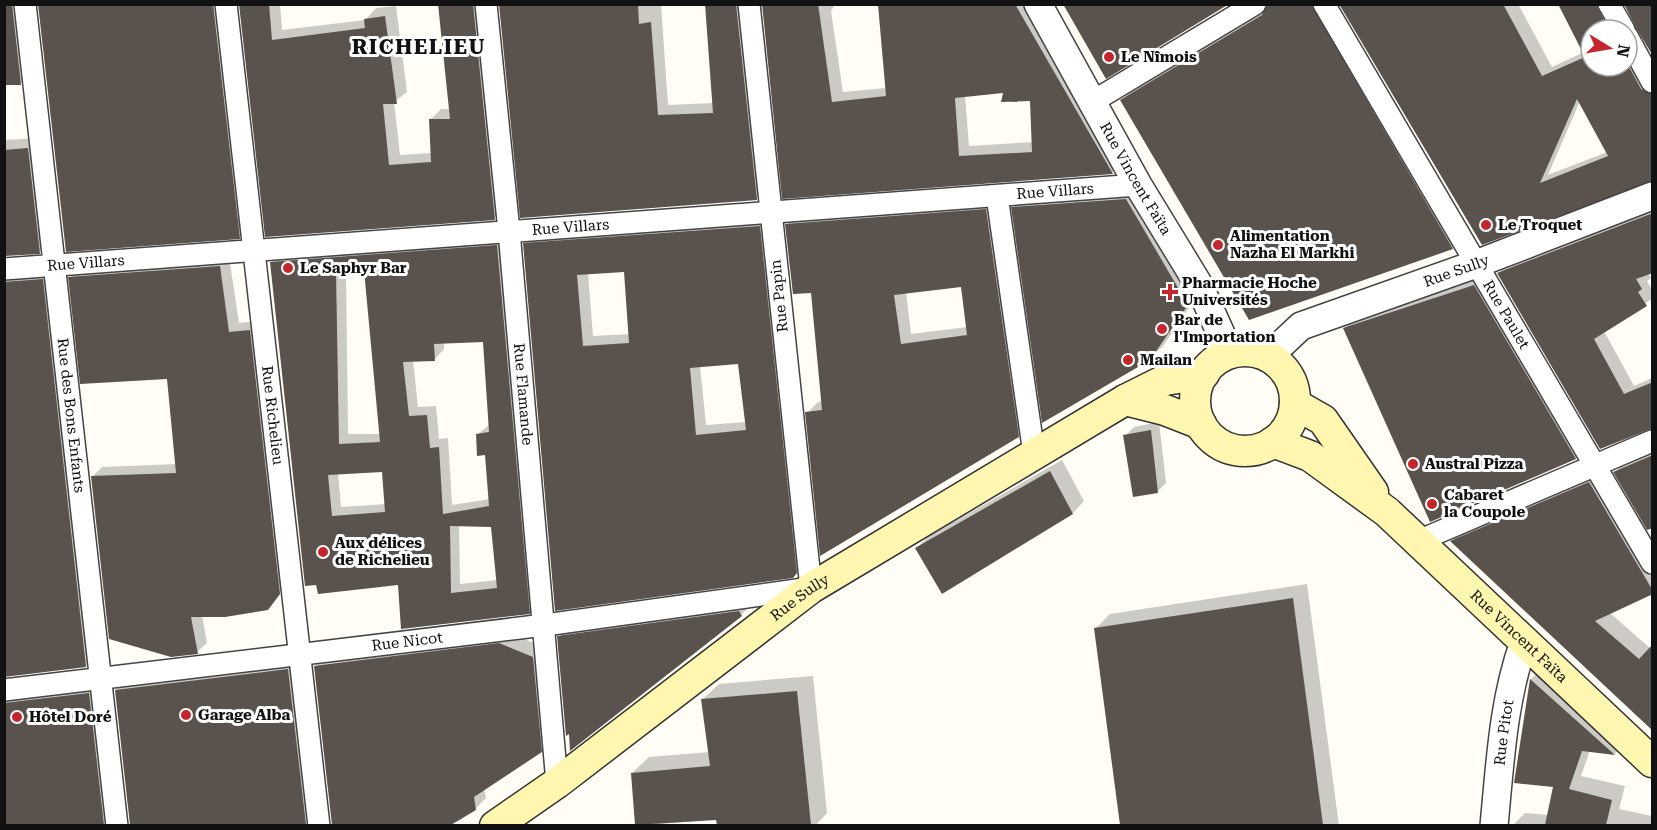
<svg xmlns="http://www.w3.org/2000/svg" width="1657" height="830" viewBox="0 0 1657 830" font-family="'Roboto Serif',serif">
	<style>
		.shadow { fill: #0003; fill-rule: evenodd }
		.building { fill: #5a524d; fill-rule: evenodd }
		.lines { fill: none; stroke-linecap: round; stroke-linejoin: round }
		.minor-casing { stroke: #444; stroke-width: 24 }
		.tertiary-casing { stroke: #444; stroke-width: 30 }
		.secondary-casing { stroke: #333; stroke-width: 33 }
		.minor { stroke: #fff; stroke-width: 21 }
		.tertiary { stroke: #fff; stroke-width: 27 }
		.secondary { stroke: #fff6b0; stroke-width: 30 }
		.poi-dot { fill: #c4262e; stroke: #fff; stroke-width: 2 }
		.labels { text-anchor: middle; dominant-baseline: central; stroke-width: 6; stroke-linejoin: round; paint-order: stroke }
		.poi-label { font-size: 15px; font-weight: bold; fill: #111; stroke: #fff; text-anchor: start }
		.street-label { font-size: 15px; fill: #111; stroke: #fff }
		.district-label { font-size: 21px; font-weight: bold; letter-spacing: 1.5px; fill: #111; stroke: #fff }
	</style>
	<rect width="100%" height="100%" fill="#fffdf5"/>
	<g class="shadow">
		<polygon points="4,4 24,4 31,72 21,83"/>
		<polygon points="39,4 225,4 250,227 239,237"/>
		<polygon points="240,4 280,4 282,30 365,20 376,8 396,6 407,92 394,102 400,155 432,153 430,120 441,109 451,109 445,4 485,4 505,208 494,218 267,235"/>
		<polygon points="500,4 661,4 668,105 714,103 706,4 748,4 767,188 756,199"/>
		<path d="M763,4H835L831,11L843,92L886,88L878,4H1032L1122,162L1112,173L784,197ZM1004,91L1031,99L1033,142L969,146L965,96Z"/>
		<polygon points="1268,4 1325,4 1462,238 1452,248 1121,101 1131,91 1268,9"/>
		<path d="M1341,4H1518L1552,67L1584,52L1559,4H1610L1624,30H1591V66H1627V36L1652,80V177L1553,212ZM1580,101L1607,152L1548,175Z"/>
		<polygon points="39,138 50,241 39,252 4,256 4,140"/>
		<polygon points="1139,188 1200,292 1163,346 1149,359 1013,208 1026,195"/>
		<path d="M997,199L1029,425L1018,436L807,413L818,402L823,401L812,291L787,224L798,214ZM962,285L967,327L911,334L906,292Z"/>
		<polygon points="1652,213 1652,271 1648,273 1651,278 1647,281 1652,290 1652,299 1604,331 1634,386 1652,378 1652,425 1499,273 1509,263 1605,226"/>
		<path d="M770,216L806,562L792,576L556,609L524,244L535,234ZM625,271L630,334L593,336L588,273ZM740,363L746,422L706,425L700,366Z"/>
		<path d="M507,236L539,603L529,613L399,584L306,585L271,263L281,253ZM366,269L381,434H348L346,270ZM484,341L490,424L478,434L487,454L490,499L452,505L448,438L439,439L436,406L418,407L413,360L435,359L444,349V342ZM383,470L386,504L341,507L338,473ZM459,525L493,526L497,580L460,584Z"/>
		<polygon points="229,257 239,323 259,321 283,587 268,609 202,615 207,643 197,652 92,477 102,467 177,464 169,378 70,278 80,268"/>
		<polygon points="4,266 53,269 96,655 86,666 4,676"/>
		<polygon points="1484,276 1585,448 1576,458 1431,520 1345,328 1355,318"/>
		<polygon points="1159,422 1166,483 1157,492 1125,436 1134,427"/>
		<polygon points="1652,451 1652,526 1615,472 1624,463"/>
		<polygon points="1062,460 1084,501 1073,513 943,592 917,548 929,536"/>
		<polygon points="1601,471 1652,561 1652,592 1610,613 1651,649 1652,728 1452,541 1463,530"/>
		<polygon points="1307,584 1339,826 1121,826 1095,629 1110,614"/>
		<polygon points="750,606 741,615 570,732 559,637 567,628"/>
		<polygon points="510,633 543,647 552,740 541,751 484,789 486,798 475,809 448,826 333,826 315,666 326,655"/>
		<polygon points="299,659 324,826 131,826 116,690 127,679"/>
		<polygon points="1544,666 1627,741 1615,754 1590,750 1581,776 1625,786 1619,809 1652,816 1652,826 1512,826 1525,813 1549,815 1555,786 1515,781 1531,679"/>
		<polygon points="813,676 827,813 815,826 718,826 718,819 637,826 632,773 649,757 710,752 702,700 719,684"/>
		<polygon points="100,683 122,826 4,826 4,687"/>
	</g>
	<g class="building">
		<polygon points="4,4 12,4 21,85 4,85"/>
		<polygon points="38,4 213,4 240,239 66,252"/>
		<polygon points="239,4 269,4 272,40 365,28 364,19 385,16 397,104 383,104 389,165 431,162 429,119 450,119 438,4 473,4 495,220 265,237"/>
		<polygon points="499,4 638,4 639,24 651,22 658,115 713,113 705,4 736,4 757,200 520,218"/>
		<path d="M762,4H818L832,102L886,96L878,4H1015L1113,174L782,199ZM1003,93L1001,102L1030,101L1032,152L959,156L955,98Z"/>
		<polygon points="1063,4 1229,4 1106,79"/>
		<polygon points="1268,4 1311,4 1453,249 1249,320 1120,100 1262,15"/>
		<path d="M1339,4H1503L1542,76L1585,57L1558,4H1596L1609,30H1591V66H1627V63L1641,89L1653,95V181L1482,245ZM1577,99L1608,156L1540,183Z"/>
		<polygon points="1624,4 1653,4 1653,56 1636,28"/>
		<polygon points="28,148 40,254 4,256 4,150"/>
		<polygon points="1126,199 1188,305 1150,360 1042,423 1011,207"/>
		<path d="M986,209L1019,437L820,556L805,412L822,410L811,293L793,294L785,224ZM961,287L967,335L901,344L894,295Z"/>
		<polygon points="1653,213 1653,273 1636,279 1642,289 1638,292 1647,306 1594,339 1624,394 1653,382 1653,428 1600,449 1497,273"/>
		<path d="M760,226L797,573L793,578L555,611L523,243ZM624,272L629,343L583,346L577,275ZM738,364L746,430L696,435L690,368Z"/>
		<path d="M497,245L530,614L401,629L398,585L318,594L316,585L305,586L270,262ZM364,270L380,442L339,444L336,272ZM483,342L489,432L476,434L477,456L485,455L489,506L443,514L439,447L430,448L427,415L409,416L403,362L435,361L434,344ZM382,472L385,512L332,516L328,475ZM450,526L491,527L497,588L451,593Z"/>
		<polygon points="220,266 229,332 250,330 280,594 268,610 225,617 191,617 198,654 171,657 109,639 91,476 176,473 167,379 80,384 68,277"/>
		<polygon points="43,279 86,667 4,677 4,282"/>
		<polygon points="1474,285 1576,459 1430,522 1343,328"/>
		<polygon points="1151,430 1158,493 1133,497 1123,435"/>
		<polygon points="1653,455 1653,528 1647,530 1613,472"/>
		<polygon points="1050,471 1073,514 942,594 915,548"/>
		<polygon points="1589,482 1653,591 1653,594 1595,621 1639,659 1653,644 1653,731 1450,541"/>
		<polygon points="1293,598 1323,825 1120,825 1094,628"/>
		<polygon points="739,611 742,616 570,751 569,734 566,736 557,636"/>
		<polygon points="499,643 533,657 542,752 474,797 476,810 451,825 332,825 314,666"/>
		<polygon points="288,669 306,825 130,825 115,690"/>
		<polygon points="1530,679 1615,755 1582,751 1569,789 1612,800 1606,825 1545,825 1553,787 1514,783"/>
		<polygon points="797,691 811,825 717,825 716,820 635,825 631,773 710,766 701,699"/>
		<polygon points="89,693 104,825 4,825 4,703"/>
	</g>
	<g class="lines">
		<g class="minor-casing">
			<g id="minor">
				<path id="s1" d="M25,4L117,826"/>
				<path id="s2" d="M226,4L319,826"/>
				<path id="s3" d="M486,4L509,231L557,783"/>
				<path id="s4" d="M1324,4L1652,563"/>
				<polyline points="1609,4 1624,30"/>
				<polyline points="1627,36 1652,82"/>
				<polyline points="1092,102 1255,4"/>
				<polyline points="997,196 1034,454"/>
				<path id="s5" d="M4,269L1138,185"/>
				<polyline points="1416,542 1652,441"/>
				<path id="s6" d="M4,690L545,625L811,588L749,4"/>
			</g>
		</g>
		<g class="tertiary-casing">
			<g id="tertiary">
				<path id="s7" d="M1038,4L1138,185L1199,285L1230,354"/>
				<path id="s8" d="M1268,357L1301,326L1476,264L1652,196"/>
				<path id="s9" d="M1494,826C1500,764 1503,700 1524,642"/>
			</g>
		</g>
		<g class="secondary-casing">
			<g id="secondary">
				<circle cx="1245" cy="401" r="50"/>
				<polyline points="1125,400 1165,410 1201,424"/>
				<polyline points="1295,404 1323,420 1373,492"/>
				<path id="s10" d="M1273,442L1310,456L1387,512L1652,762"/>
				<path id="s11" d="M495,826L557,783L811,588L1125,400L1165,380L1204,374"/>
			</g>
		</g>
		<use href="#minor" class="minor"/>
		<use href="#tertiary" class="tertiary"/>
		<use href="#secondary" class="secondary"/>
	</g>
	<g class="poi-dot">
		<circle cx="1109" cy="57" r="6"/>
		<circle cx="1486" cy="225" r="6"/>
		<circle cx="1218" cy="245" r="6"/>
		<circle cx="288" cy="268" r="6"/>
		<path d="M1167 283h6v6h6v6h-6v6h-6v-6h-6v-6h6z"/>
		<circle cx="1162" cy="329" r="6"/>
		<circle cx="1128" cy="360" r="6"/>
		<circle cx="1413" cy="464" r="6"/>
		<circle cx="1432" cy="504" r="6"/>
		<circle cx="323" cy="552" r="6"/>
		<circle cx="186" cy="715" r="6"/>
		<circle cx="17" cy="717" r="6"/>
	</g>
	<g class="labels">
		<g class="poi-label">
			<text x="1121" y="57">Le Nîmois</text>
			<text x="1498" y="225">Le Troquet</text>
			<text x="1230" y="236">Alimentation<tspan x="1230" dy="17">Nazha El Markhi</tspan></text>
			<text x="300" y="268">Le Saphyr Bar</text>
			<text x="1182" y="283">Pharmacie Hoche<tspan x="1182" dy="17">Universités</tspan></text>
			<text x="1174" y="320">Bar de<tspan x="1174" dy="17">l'Importation</tspan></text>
			<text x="1140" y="360">Mailan</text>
			<text x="1425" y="464">Austral Pizza</text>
			<text x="1444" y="495">Cabaret<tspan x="1444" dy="17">la Coupole</tspan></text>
			<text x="335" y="543">Aux délices<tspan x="335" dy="17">de Richelieu</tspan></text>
			<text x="198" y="715">Garage Alba</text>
			<text x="29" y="717">Hôtel Doré</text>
		</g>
		<g class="street-label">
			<text stroke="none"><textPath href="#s7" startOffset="200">Rue Vincent Faïta</textPath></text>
			<text stroke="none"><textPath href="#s5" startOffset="1054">Rue Villars</textPath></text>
			<text stroke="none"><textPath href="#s5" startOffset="568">Rue Villars</textPath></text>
			<text stroke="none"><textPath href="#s5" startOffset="82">Rue Villars</textPath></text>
			<text stroke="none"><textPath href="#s8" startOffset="210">Rue Sully</textPath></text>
			<text transform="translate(779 296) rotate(-96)">Rue Papin</text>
			<text stroke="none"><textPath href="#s4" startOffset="360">Rue Paulet</textPath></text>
			<text stroke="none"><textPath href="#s3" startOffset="392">Rue Flamande</textPath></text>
			<text stroke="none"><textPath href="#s1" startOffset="414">Rue des Bons Enfants</textPath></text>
			<text stroke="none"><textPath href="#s2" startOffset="414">Rue Richelieu</textPath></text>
			<text stroke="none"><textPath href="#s11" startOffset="381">Rue Sully</textPath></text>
			<text stroke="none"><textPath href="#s10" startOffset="316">Rue Vincent Faïta</textPath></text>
			<text stroke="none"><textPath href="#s6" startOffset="406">Rue Nicot</textPath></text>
			<text stroke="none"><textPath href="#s9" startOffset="94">Rue Pitot</textPath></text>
		</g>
		<g class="district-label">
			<text x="419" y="47">RICHELIEU</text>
		</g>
	</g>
	<rect width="1657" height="830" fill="none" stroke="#111111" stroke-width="12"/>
	<g transform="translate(1609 48) rotate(101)"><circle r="28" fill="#ffffff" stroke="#a0a0a0" stroke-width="1.5"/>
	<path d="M0-4.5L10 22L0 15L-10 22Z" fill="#c4262e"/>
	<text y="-9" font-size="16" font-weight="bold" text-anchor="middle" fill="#111111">N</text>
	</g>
</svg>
